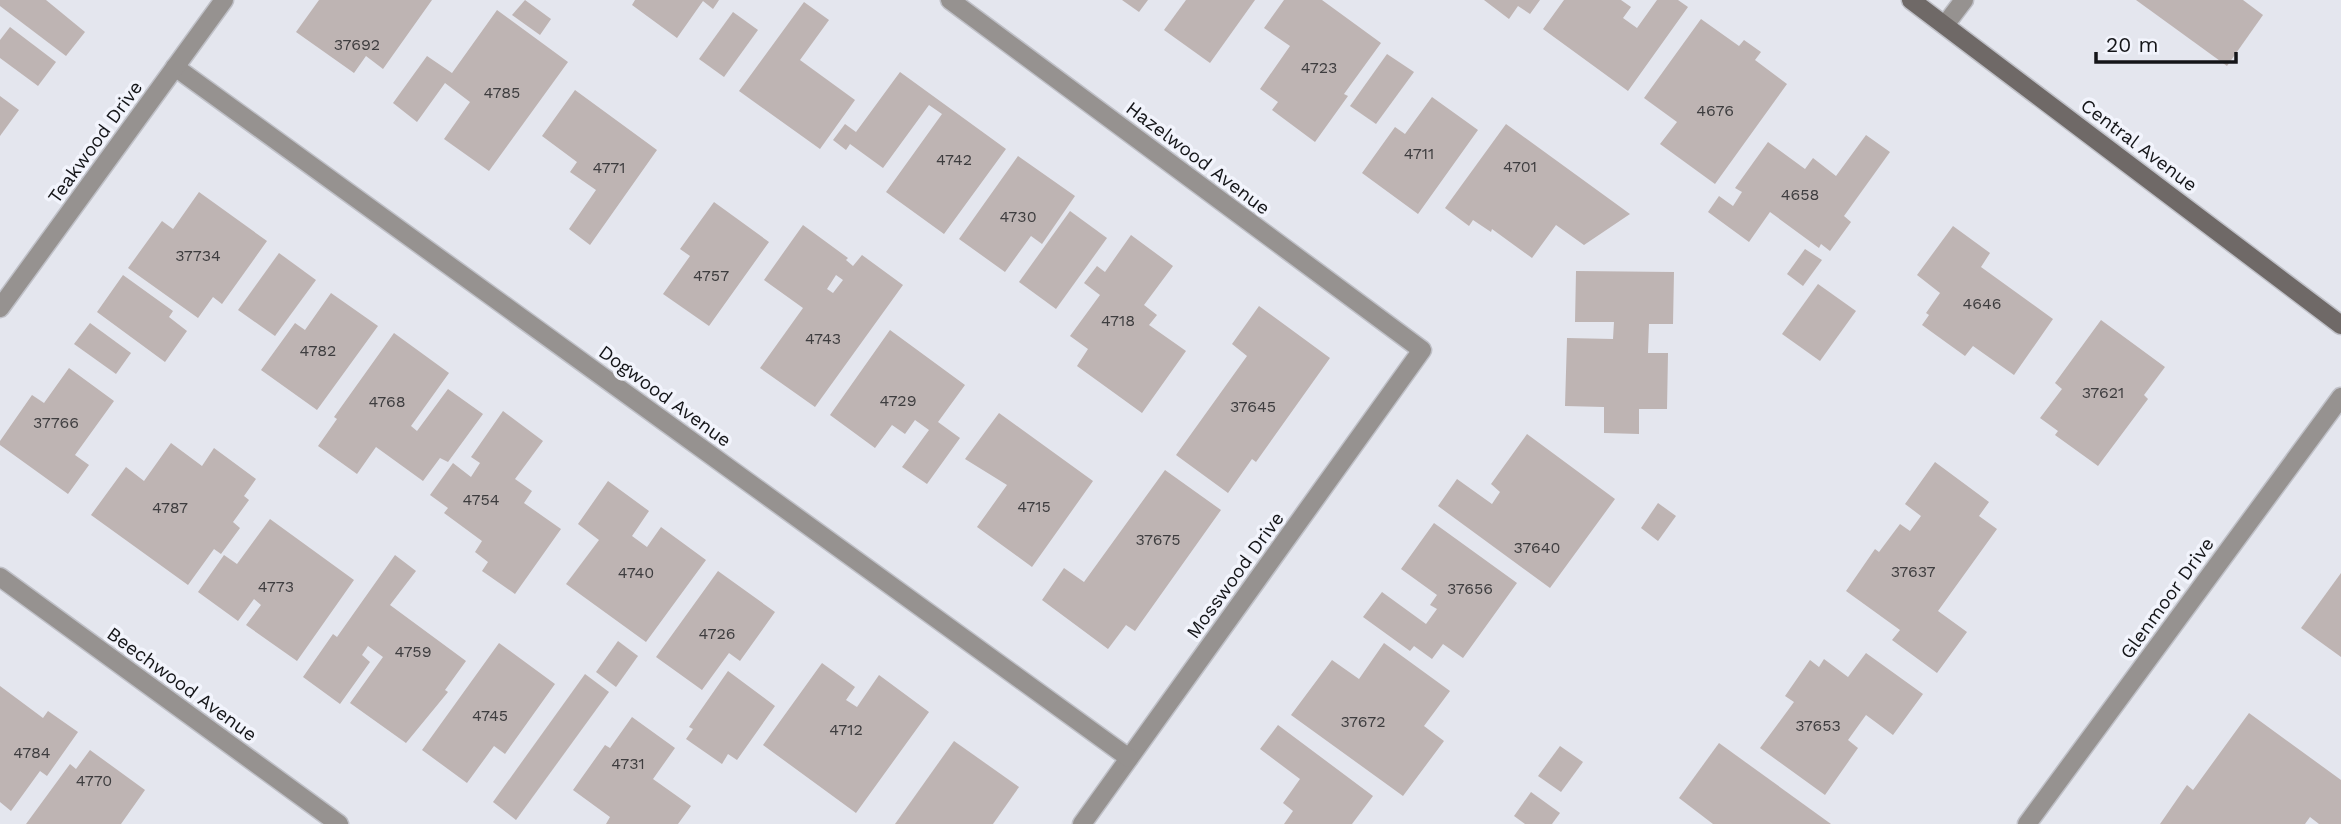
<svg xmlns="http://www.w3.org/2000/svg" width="2341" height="824" viewBox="0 0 2341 824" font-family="'Work Sans',sans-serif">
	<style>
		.building { fill: #beb4b3; fill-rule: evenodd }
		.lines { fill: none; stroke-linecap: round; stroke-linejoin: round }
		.minor-casing { stroke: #bfc0c7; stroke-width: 21 }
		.secondary-casing { stroke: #bfc0c7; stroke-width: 21 }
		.minor { stroke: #969290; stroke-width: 18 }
		.secondary { stroke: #6f6967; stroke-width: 18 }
		.labels { text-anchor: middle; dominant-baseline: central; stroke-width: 7; stroke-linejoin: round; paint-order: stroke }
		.number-label { font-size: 16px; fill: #3e3d3f }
		.street-label { font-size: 19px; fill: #141518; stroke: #f2f4fc }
	</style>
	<rect width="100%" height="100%" fill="#e4e6ee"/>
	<g class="building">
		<polygon points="0,0 46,0 85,32 66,56 0,6"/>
		<polygon points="319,0 432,0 383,69 366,56 354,73 296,32"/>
		<polygon points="525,0 551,19 540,35 512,15"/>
		<polygon points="635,0 719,0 713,9 703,1 677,38 632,5"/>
		<polygon points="1122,0 1148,0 1139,12"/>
		<polygon points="1186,0 1255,0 1210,63 1164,30"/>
		<polygon points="1284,0 1322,0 1381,43 1344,94 1348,96 1315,142 1272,110 1278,102 1260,89 1290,46 1264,28"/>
		<polygon points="1484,0 1540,0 1530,14 1518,6 1509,19"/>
		<polygon points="1564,0 1621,0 1631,7 1623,18 1637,28 1657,0 1678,0 1688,7 1628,91 1543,29"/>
		<polygon points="2136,0 2243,0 2263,15 2227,66"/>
		<polygon points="804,2 829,20 800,60 855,100 820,149 739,91"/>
		<polygon points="497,10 568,62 489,171 444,139 470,102 445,83 417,122 393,103 427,56 452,73"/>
		<polygon points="733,12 758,30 724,77 699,59"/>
		<polygon points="1701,19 1739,46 1744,40 1761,52 1755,60 1787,84 1715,184 1660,144 1677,122 1644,98"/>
		<polygon points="10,27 56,62 38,86 0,58 0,40"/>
		<polygon points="1387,54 1414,72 1376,124 1350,106"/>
		<polygon points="900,72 1006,149 944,234 886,192 942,114 929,105 883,168 850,144 846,150 833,140 845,124 856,132"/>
		<polygon points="575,90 657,150 590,245 569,229 596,190 570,172 577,162 542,136"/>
		<polygon points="0,96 19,110 0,136"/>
		<polygon points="1432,97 1478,130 1418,214 1362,173 1395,127 1405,134"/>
		<polygon points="1506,124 1630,214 1584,245 1556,225 1532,258 1492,229 1491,232 1473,220 1469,226 1445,208"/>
		<polygon points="1866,135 1890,152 1844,216 1851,222 1830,251 1821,244 1819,248 1770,212 1749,242 1708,212 1719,196 1733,206 1742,192 1735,188 1768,142 1805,169 1813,158 1836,176"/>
		<polygon points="1018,156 1075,196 1042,244 1031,236 1005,272 959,239"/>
		<polygon points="199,192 267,241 222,304 213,297 198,318 128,268 162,221 173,229"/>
		<polygon points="714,202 769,242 709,326 663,294 690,256 680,249"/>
		<polygon points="1070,211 1107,238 1056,309 1019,282"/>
		<path d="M803,225L848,258L846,260L853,266L862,255L903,285L815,407L760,368L803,308L764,280ZM836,275L843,280L833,293L827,289Z"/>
		<polygon points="1953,226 1990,253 1981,267 2053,319 2014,375 1973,346 1965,356 1922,325 1929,315 1926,313 1940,293 1917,275"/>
		<polygon points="1131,235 1173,266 1144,305 1157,315 1149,325 1186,351 1142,413 1077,366 1088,349 1070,336 1100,295 1084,283 1097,266 1105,272"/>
		<polygon points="1805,249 1822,260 1803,286 1787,274"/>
		<polygon points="279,253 316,280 275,336 238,310"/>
		<polygon points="1576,271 1674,272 1673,324 1649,324 1648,353 1668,353 1667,409 1639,409 1639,434 1604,433 1604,407 1565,406 1567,338 1613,339 1614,322 1575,322"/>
		<polygon points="123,275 173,311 169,317 187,331 165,362 97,312"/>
		<polygon points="1818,284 1856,311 1820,361 1782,334"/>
		<polygon points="331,293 378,326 317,410 261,370 295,323 305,330"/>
		<polygon points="1259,306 1330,358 1256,462 1252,459 1228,493 1176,455 1247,356 1232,344"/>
		<polygon points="2101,320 2165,367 2144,395 2148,399 2098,466 2055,435 2058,431 2040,418 2062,389 2055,383"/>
		<polygon points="90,323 131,353 116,374 74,344"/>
		<polygon points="890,330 965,385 938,422 960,438 927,484 902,467 929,430 915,420 905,434 892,425 875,448 830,415"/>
		<polygon points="394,333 449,373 411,426 417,431 448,389 483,414 448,462 440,458 423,481 376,447 357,474 318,446 337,419 334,417"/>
		<polygon points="69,368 114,401 75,455 89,465 68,494 0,445 0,441 32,395 44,403"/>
		<polygon points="503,411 543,441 515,479 532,491 524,503 561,529 515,594 482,571 488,562 475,552 482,541 444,513 448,508 430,495 453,463 471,477 480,463 471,457"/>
		<polygon points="999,413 1093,481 1032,567 977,527 1007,485 965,459"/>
		<polygon points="1527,434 1615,499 1550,588 1438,506 1457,479 1492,504 1500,492 1491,484"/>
		<polygon points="171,443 202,466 214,448 256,479 244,496 249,500 233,522 240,528 221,554 214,549 188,585 91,515 126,467 144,481"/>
		<polygon points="1935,462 1989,502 1979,516 1997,529 1938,611 1967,632 1937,673 1892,640 1900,630 1846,591 1875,549 1879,552 1900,524 1910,531 1921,516 1905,504"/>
		<polygon points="1165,470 1221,510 1135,631 1126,625 1108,649 1042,600 1064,568 1084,582"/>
		<polygon points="608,481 649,511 632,536 647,547 661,527 706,560 646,642 566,584 599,540 578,524"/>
		<polygon points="1658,503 1676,516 1658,541 1641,528"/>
		<polygon points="270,519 354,580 297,661 246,625 261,605 254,599 238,621 198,592 224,555 237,564"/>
		<polygon points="1434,523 1517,583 1463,658 1443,644 1432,659 1414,646 1410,651 1363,617 1382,592 1426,624 1437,609 1430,605 1437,595 1401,569"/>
		<polygon points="395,555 416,571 390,605 466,661 445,690 448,692 406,743 350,703 383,657 368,646 362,655 370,662 340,704 303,677 333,634 337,637"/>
		<polygon points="718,571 775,612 740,661 729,653 702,690 656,657"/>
		<polygon points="2341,573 2341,657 2301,628"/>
		<polygon points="618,641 638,656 616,687 596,672"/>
		<polygon points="499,643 555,684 505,754 494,746 467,783 422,750"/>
		<polygon points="1384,643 1450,691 1424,726 1444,741 1403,796 1291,715 1332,660 1359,679"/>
		<polygon points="1866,653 1923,694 1893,735 1866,715 1848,740 1858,748 1825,795 1760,748 1794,702 1785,696 1810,660 1819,667 1824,659 1848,677"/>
		<polygon points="822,663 855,687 846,700 857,707 879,675 929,712 856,813 763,745"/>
		<polygon points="728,671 775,706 737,760 728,754 722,764 686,739 693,729 689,727"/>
		<polygon points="585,674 609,692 516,820 493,802"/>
		<polygon points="0,686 43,718 48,711 78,732 47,776 40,771 11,811 0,802"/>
		<polygon points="2249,713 2341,780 2341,824 2319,824 2310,817 2305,824 2160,824 2187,785 2193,790"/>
		<polygon points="632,717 675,748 653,779 691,806 678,824 606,824 610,817 573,790 605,745 610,748"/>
		<polygon points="1278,725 1373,796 1352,824 1284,824 1293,811 1283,803 1300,779 1260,749"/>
		<polygon points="954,741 1019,787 993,824 895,824"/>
		<polygon points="1719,743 1831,824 1713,824 1679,798"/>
		<polygon points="1560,746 1583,762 1561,792 1538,776"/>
		<polygon points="90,750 145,790 121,824 26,824 70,764 76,769"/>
		<polygon points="1531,792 1560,813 1552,824 1525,824 1514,816"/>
	</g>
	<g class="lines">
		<g class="minor-casing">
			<g id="minor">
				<polyline points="950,0 1422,350 1082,824"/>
				<polyline points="1945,25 1964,0"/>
				<polyline points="175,67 1129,758"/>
				<polyline points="0,308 224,0"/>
				<polyline points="0,577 339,824"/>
				<polyline points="2027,824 2341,397"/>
			</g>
		</g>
		<g class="secondary-casing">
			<polyline id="secondary" points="1911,0 2341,325"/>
		</g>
		<use href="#minor" class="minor"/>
		<use href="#secondary" class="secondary"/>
	</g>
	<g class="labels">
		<g class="number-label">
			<text x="357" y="44">37692</text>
			<text x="1319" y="67">4723</text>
			<text x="502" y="92">4785</text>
			<text x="1715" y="110">4676</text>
			<text x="1419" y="153">4711</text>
			<text x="954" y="159">4742</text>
			<text x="1520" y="166">4701</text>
			<text x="609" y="167">4771</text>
			<text x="1800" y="194">4658</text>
			<text x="1018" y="216">4730</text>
			<text x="198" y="255">37734</text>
			<text x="711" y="275">4757</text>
			<text x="1982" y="303">4646</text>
			<text x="1118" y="320">4718</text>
			<text x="823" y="338">4743</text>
			<text x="318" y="350">4782</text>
			<text x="2103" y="392">37621</text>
			<text x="898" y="400">4729</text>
			<text x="387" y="401">4768</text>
			<text x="1253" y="406">37645</text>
			<text x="56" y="422">37766</text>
			<text x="481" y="499">4754</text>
			<text x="1034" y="506">4715</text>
			<text x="170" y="507">4787</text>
			<text x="1158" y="539">37675</text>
			<text x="1537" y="547">37640</text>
			<text x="1913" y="571">37637</text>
			<text x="636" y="572">4740</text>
			<text x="276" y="586">4773</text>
			<text x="1470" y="588">37656</text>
			<text x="717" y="633">4726</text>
			<text x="413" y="651">4759</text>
			<text x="490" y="715">4745</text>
			<text x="1363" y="721">37672</text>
			<text x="1818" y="725">37653</text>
			<text x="846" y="729">4712</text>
			<text x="32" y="752">4784</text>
			<text x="628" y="763">4731</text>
			<text x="94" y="780">4770</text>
		</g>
		<g class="street-label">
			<text transform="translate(95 142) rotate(-54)">Teakwood Drive</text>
			<text transform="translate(2139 145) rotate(37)">Central Avenue</text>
			<text transform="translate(1198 158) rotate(37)">Hazelwood Avenue</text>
			<text transform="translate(665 396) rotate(36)">Dogwood Avenue</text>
			<text transform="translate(1235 575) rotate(-54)">Mosswood Drive</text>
			<text transform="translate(2167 598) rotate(-54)">Glenmoor Drive</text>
			<text transform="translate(182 684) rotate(36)">Beechwood Avenue</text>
		</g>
	</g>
	<path d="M2096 52v10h140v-10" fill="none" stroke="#141518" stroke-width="3.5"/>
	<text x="2106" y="52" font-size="21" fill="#141518" stroke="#f2f4fc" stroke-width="5" paint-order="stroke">20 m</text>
</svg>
